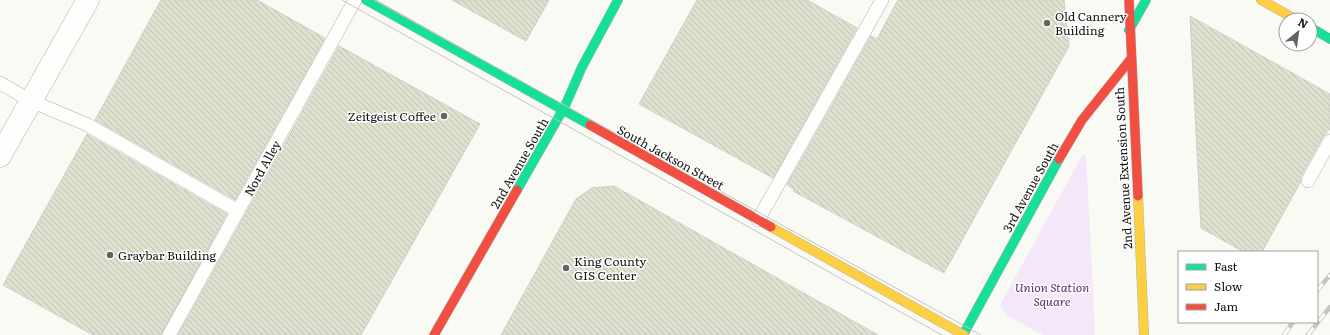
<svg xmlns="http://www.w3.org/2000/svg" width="1330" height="335" viewBox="0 0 1330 335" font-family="Literata,serif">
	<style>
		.park { fill: #f4e7f9 }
		.building { fill: url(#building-back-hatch); stroke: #cecfca }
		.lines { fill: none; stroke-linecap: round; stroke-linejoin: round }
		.lane-casing { stroke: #b2b2ae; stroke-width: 14 }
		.street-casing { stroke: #b2b2ae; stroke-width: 23 }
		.fast-casing { stroke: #b2b2ae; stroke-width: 10 }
		.slow-casing { stroke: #b2b2ae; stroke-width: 10 }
		.jam-casing { stroke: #b2b2ae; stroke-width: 10 }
		.lane { stroke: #fefefd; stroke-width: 13 }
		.street { stroke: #fefefd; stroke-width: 22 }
		.fast { stroke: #16e098; stroke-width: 9 }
		.slow { stroke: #ffcf43; stroke-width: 9 }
		.jam { stroke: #f24e42; stroke-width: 9 }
		.tram { stroke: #c5c5c4; stroke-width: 1 }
		.rail-casing { stroke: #c5c5c4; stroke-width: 4.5 }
		.rail { stroke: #fff; stroke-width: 3; stroke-dasharray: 9; stroke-linecap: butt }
		.poi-dot { fill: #63645f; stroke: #fff; stroke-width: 1.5 }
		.labels { text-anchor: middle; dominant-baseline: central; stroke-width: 3; stroke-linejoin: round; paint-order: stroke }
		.poi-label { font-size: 12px; fill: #12130f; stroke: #fff; text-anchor: start }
		.street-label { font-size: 12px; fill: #12130f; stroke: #fff }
		.park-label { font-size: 12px; font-style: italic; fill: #5f2e78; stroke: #fff }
	</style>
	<defs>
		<pattern id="building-back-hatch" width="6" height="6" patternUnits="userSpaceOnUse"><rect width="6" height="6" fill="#dfe1cf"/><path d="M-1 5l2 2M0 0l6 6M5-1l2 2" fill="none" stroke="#bec0b1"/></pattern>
	</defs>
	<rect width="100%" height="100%" fill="#f9faf4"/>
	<polygon class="park" points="1083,154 1086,155 1095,332 1094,335 1043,335 1007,315 1001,307 1001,303"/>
	<g class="building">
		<polygon points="161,0 257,0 325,38 235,200 95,120"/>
		<polygon points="452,0 549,0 526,41"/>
		<polygon points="697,0 807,0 857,28 773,178 639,104"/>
		<polygon points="898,0 1064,0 1069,46 944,273 793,191 794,189 787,185 871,36 877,39"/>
		<polygon points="1190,16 1330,94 1330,129 1323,137 1301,177 1300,183 1262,252 1244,252 1201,228"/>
		<polygon points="339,46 480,124 361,335 178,335"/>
		<polygon points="87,134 227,214 161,335 93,335 3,285"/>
		<polygon points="614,186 878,335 501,335 576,199 592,188"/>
	</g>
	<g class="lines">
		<g class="lane-casing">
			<g id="lane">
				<polyline points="0,83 31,101 88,125 238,211"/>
				<polyline points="1308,181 1330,141"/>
				<polyline points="758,220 882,0"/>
				<polyline points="169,335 355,0"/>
			</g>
		</g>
		<g class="street-casing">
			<polyline id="street" points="0,156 88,0"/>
		</g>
		<g class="fast-casing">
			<g id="fast">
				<polyline points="366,0 590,125"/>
				<polyline points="1310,27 1330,39"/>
				<polyline points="1129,30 1146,0"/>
				<polyline points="517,190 565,106 582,67 618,0"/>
				<polyline points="963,335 1059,159"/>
			</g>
		</g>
		<g class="slow-casing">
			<g id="slow">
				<polyline points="1261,0 1297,20"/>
				<polyline points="1138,196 1144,335"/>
				<polyline points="771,227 964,335"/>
			</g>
		</g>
		<g class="jam-casing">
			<g id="jam">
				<polyline points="1129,0 1138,196"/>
				<polyline points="590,125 771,227"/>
				<polyline points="1059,159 1082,120 1130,60"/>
				<polyline points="434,335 517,190"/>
			</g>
		</g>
		<use href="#lane" class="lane"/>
		<use href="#street" class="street"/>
		<use href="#fast" class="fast"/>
		<use href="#slow" class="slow"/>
		<use href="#jam" class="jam"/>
		<g class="tram">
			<polyline points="342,0 942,335"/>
			<polyline points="374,0 981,335"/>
		</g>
		<g class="rail-casing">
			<g id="rail">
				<polyline points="1317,291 1330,275"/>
				<polyline points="1284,335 1293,322"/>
				<polyline points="1308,335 1330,307"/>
			</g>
		</g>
		<use href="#rail" class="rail"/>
	</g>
	<g class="poi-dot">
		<circle cx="1047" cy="23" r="4"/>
		<circle cx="444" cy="116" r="4"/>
		<circle cx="110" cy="255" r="4"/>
		<circle cx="566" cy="268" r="4"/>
	</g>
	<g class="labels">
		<g class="poi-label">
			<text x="1055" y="16">Old Cannery<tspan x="1055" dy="14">Building</tspan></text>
			<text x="436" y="116" text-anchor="end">Zeitgeist Coffee</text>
			<text x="118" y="255">Graybar Building</text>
			<text x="574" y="261">King County<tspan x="574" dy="14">GIS Center</tspan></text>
		</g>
		<g class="street-label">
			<text transform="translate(671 157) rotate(29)">South Jackson Street</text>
			<text transform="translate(519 163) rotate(-60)">2nd Avenue South</text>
			<text transform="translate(262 168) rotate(-61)">Nord Alley</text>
			<text transform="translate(1123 168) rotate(-93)">2nd Avenue Extension South</text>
			<text transform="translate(1030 187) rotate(-61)">3rd Avenue South</text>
		</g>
		<g class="park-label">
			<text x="1052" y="287">Union Station<tspan x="1052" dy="14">Square</tspan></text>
		</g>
	</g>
	<rect x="1178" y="251" width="140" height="72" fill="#ffffff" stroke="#a0a19f"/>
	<rect x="1186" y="264" width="20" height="6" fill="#16e098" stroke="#a0a19f"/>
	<text x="1214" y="271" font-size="12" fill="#12130f">Fast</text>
	<rect x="1186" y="284" width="20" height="6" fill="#ffcf43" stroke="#a0a19f"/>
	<text x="1214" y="291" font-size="12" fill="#12130f">Slow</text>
	<rect x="1186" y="304" width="20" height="6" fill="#f24e42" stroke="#a0a19f"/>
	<text x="1214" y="311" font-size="12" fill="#12130f">Jam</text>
	<g transform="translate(1298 32) rotate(29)"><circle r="19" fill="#ffffff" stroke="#a0a19f"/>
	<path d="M0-3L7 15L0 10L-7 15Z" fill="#63645f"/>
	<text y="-6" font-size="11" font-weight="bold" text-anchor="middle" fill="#12130f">N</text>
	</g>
</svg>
